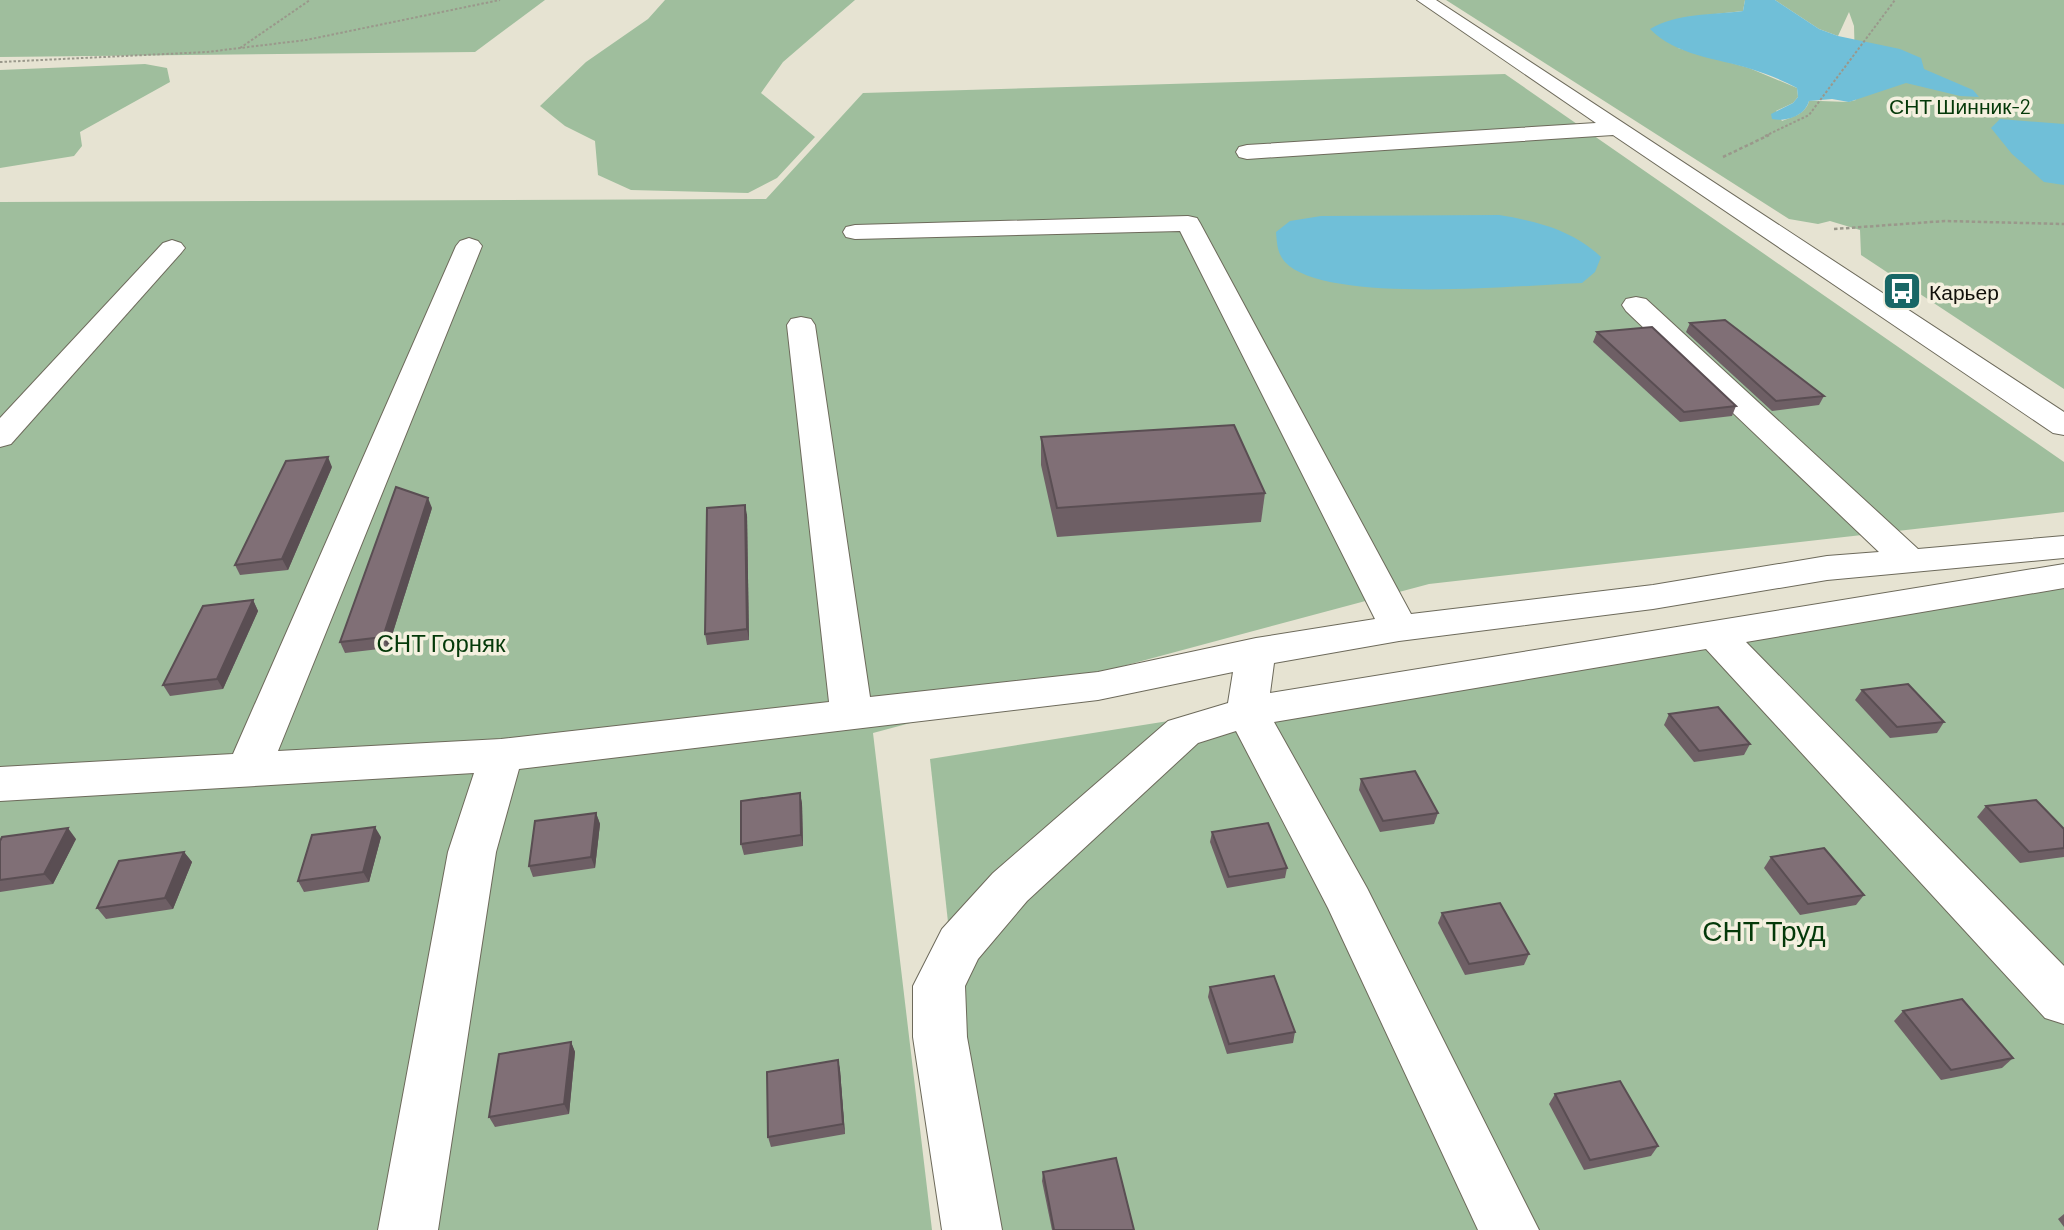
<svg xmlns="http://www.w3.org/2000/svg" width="2064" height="1230" viewBox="0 0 2064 1230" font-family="Barlow,sans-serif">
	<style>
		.green { fill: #9fbe9d }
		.water { fill: #70bfd8 }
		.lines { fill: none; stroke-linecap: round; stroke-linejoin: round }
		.minor-casing { stroke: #6d6a5b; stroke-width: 2 }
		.path-far1 { stroke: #9a988b; stroke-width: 2; stroke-dasharray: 2.5 2; stroke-linecap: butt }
		.path { stroke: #9a988b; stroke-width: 2.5; stroke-dasharray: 3.5 2.5; stroke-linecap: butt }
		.minor { fill: #fff; fill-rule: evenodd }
		.wall { fill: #6e5f65 }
		.shaded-wall { fill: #5a4e53 }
		.building { fill: #806f76; stroke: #5a4e53; stroke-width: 2 }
		.labels { text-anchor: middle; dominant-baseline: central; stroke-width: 7; stroke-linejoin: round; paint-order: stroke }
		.far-park-label { font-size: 21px; fill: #043909; stroke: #f4f0df }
		.far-poi-label { font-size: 21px; fill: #11100a; stroke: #f4f0df; text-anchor: start }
		.park-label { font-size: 24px; fill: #043909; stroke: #f4f0df }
		.near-park-label { font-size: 28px; fill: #043909; stroke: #f4f0df }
	</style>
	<rect width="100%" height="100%" fill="#e6e3d2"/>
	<g class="green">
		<polygon points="0,0 545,0 475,52 0,57"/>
		<polygon points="665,0 855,0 783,62 761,93 815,137 777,178 748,193 631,190 598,175 595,141 565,126 540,106 586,62 648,19"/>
		<path d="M1446,0H1745L1743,11L1688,17L1678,48L1749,68L1797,88L1798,97L1793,103L1776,111L1782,121C1792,117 1806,114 1809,101C1822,100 1845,104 1856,100L1854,26L1849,12L1838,36L1819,29L1775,0H2064V389L1861,255L1860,230L1830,221L1818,224L1789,219Z"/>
		<polygon points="145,64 167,68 170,82 80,132 82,146 74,156 0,168 0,70"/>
		<polygon points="1505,74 2064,462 2064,512 1429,584 873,733 932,1230 0,1230 0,202 766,199 863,93"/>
		<polygon points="2064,578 2064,1230 982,1230 930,759"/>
	</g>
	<g class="water">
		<path d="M1745,0H1775L1819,29L1838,36L1900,49L1921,58L1924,69L1973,90L1979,97L1960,96L1906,83L1849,102L1832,99L1809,101C1805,116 1786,122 1772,119L1771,114L1793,103L1798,97L1797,88C1782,80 1767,74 1751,69C1717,58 1676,56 1650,29C1677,13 1712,15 1743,11Z"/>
		<polygon points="2000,119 2064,124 2064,185 2044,182 2012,154 1991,128"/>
		<path d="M1499,215C1536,221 1573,230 1601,257L1595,272L1582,283C1521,285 1325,305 1285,262C1277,253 1277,243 1276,232L1290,221L1321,216Z"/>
	</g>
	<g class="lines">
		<g class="minor-casing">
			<g id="minor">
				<polygon points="1417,0 1436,0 2064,412 2064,435 2053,433 1613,135 1247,159 1239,157 1236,152 1239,147 1247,145 1596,123"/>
				<polygon points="1188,216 1197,218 1200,223 1411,614 1653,585 1827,556 1879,552 1626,311 1622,305 1626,299 1636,297 1646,299 1918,549 2064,536 2064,558 1827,580 1653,609 1399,641 1274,663 1270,693 2064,564 2064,588 1746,642 2064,966 2064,1024 2045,1018 1706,649 1274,722 1367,888 1539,1230 1478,1230 1328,908 1236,731 1198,743 1027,901 978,959 965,986 967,1037 1002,1230 942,1230 913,1037 913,986 942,929 993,873 1168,721 1228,703 1233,672 1098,700 519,769 496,852 438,1230 378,1230 448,852 474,773 0,801 0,767 233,754 456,246 460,241 469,238 478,241 482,246 278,751 501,739 829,702 787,325 791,319 801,317 811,319 815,325 870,697 1098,672 1256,638 1375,619 1180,231 855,239 846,237 843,232 846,227 855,225"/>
				<polygon points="172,240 181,243 185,248 181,253 11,444 0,447 0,418 163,243"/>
			</g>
		</g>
		<g class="path-far1">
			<polyline points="240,48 310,0"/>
			<polyline points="0,62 207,52 306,40 500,0"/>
			<polyline points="1765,136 1809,115 1895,0"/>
		</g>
		<g class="path">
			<polyline points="1723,157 1769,135"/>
			<polyline points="1834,229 1945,221 2064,224"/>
		</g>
		<use href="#minor" class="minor"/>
	</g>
	<g class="wall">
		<polygon points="1690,323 1824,396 1819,405 1772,411 1686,332"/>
		<polygon points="1597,332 1736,406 1732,416 1680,422 1593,342"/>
		<polygon points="1041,437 1265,493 1261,522 1057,537 1041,465"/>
		<polygon points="332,467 288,570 240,575 235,565"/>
		<polygon points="432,508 388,648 345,653 340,642"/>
		<polygon points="747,515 749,640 707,645 705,634"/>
		<polygon points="253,600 258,611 223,689 170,696 163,685"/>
		<polygon points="1862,690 1944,722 1937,733 1890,738 1855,700"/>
		<polygon points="1669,714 1750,744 1744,755 1694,762 1664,725"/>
		<polygon points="1361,779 1438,813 1434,824 1380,832 1359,790"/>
		<polygon points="800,793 802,804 803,846 744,855 741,844"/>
		<polygon points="1986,806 2064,829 2064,857 2020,863 1977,817"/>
		<polygon points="596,813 600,824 595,868 533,877 529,866"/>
		<polygon points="1212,832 1287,868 1285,878 1227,888 1210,842"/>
		<polygon points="381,837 369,882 304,892 298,881"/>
		<polygon points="76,839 53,884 0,892 0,841"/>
		<polygon points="184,852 192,862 173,909 106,919 97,908"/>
		<polygon points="1771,857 1864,895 1856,905 1800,915 1764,868"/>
		<polygon points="1442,913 1529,954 1524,965 1465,975 1438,923"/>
		<polygon points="1210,987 1295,1032 1293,1043 1227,1054 1208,997"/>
		<polygon points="1903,1011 2013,1058 2002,1068 1941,1080 1894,1021"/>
		<polygon points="571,1042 575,1052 569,1114 495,1127 489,1117"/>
		<polygon points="838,1060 840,1070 845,1134 771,1147 768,1137"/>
		<polygon points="1555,1094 1658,1146 1651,1156 1584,1170 1549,1104"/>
		<polygon points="1043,1172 1134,1230 1052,1230 1042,1181"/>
		<polygon points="2064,1214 2064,1227 2058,1219"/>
	</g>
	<g class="shaded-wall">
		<polygon points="328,457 332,467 288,570 282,559"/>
		<polygon points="428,498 432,508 388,648 383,637"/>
		<polygon points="745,505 747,515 749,640 747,629"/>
		<polygon points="253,600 258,611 223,689 217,679"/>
		<polygon points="800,793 802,804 803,846 801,835"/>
		<polygon points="596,813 600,824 595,868 591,857"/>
		<polygon points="375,827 381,837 369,882 363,872"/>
		<polygon points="68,828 76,839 53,884 44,874"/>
		<polygon points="184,852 192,862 173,909 165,898"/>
		<polygon points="571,1042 575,1052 569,1114 564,1104"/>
		<polygon points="838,1060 840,1070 845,1134 843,1124"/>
	</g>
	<g class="building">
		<polygon points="1725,320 1824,396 1776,401 1690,323"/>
		<polygon points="1652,327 1736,406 1684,412 1597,332"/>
		<polygon points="1234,425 1265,493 1057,508 1041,437"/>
		<polygon points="328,457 282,559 235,565 286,461"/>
		<polygon points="396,487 428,498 383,637 340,642"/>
		<polygon points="745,505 747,629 705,634 707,508"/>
		<polygon points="253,600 217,679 163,685 203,606"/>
		<polygon points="1908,684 1944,722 1897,727 1862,690"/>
		<polygon points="1718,707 1750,744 1699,751 1669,714"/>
		<polygon points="1415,771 1438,813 1383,821 1361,779"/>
		<polygon points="800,793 801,835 741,844 741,801"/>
		<polygon points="2036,800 2064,829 2064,848 2029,852 1986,806"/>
		<polygon points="596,813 591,857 529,866 535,821"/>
		<polygon points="1268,823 1287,868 1229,877 1212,832"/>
		<polygon points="375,827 363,872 298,881 312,835"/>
		<polygon points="68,828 44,874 0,880 0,841 2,837"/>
		<polygon points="1824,848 1864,895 1808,904 1771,857"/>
		<polygon points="184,852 165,898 97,908 119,861"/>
		<polygon points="1500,903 1529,954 1469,964 1442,913"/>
		<polygon points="1274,976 1295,1032 1229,1044 1210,987"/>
		<polygon points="1962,999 2013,1058 1951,1070 1903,1011"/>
		<polygon points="571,1042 564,1104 489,1117 499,1054"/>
		<polygon points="838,1060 843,1124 768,1137 767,1072"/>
		<polygon points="1620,1081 1658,1146 1590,1160 1555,1094"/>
		<polygon points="1116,1158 1134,1230 1054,1230 1043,1172"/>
	</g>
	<defs>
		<g id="bus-square" transform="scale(2.0125)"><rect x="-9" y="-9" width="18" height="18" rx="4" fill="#196766" stroke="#f4f0df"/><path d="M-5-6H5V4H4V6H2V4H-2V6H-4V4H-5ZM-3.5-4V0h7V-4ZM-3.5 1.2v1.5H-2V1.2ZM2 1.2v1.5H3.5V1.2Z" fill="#fff"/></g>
	</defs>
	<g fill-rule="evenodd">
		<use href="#bus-square" x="1902" y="291"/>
	</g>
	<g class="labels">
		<g class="far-park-label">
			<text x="1960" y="105">СНТ Шинник-2</text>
		</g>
		<g class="far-poi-label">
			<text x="1929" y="291">Карьер</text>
		</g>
		<g class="park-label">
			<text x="441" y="642">СНТ Горняк</text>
		</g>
		<g class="near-park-label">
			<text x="1764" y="930">СНТ Труд</text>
		</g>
	</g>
</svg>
